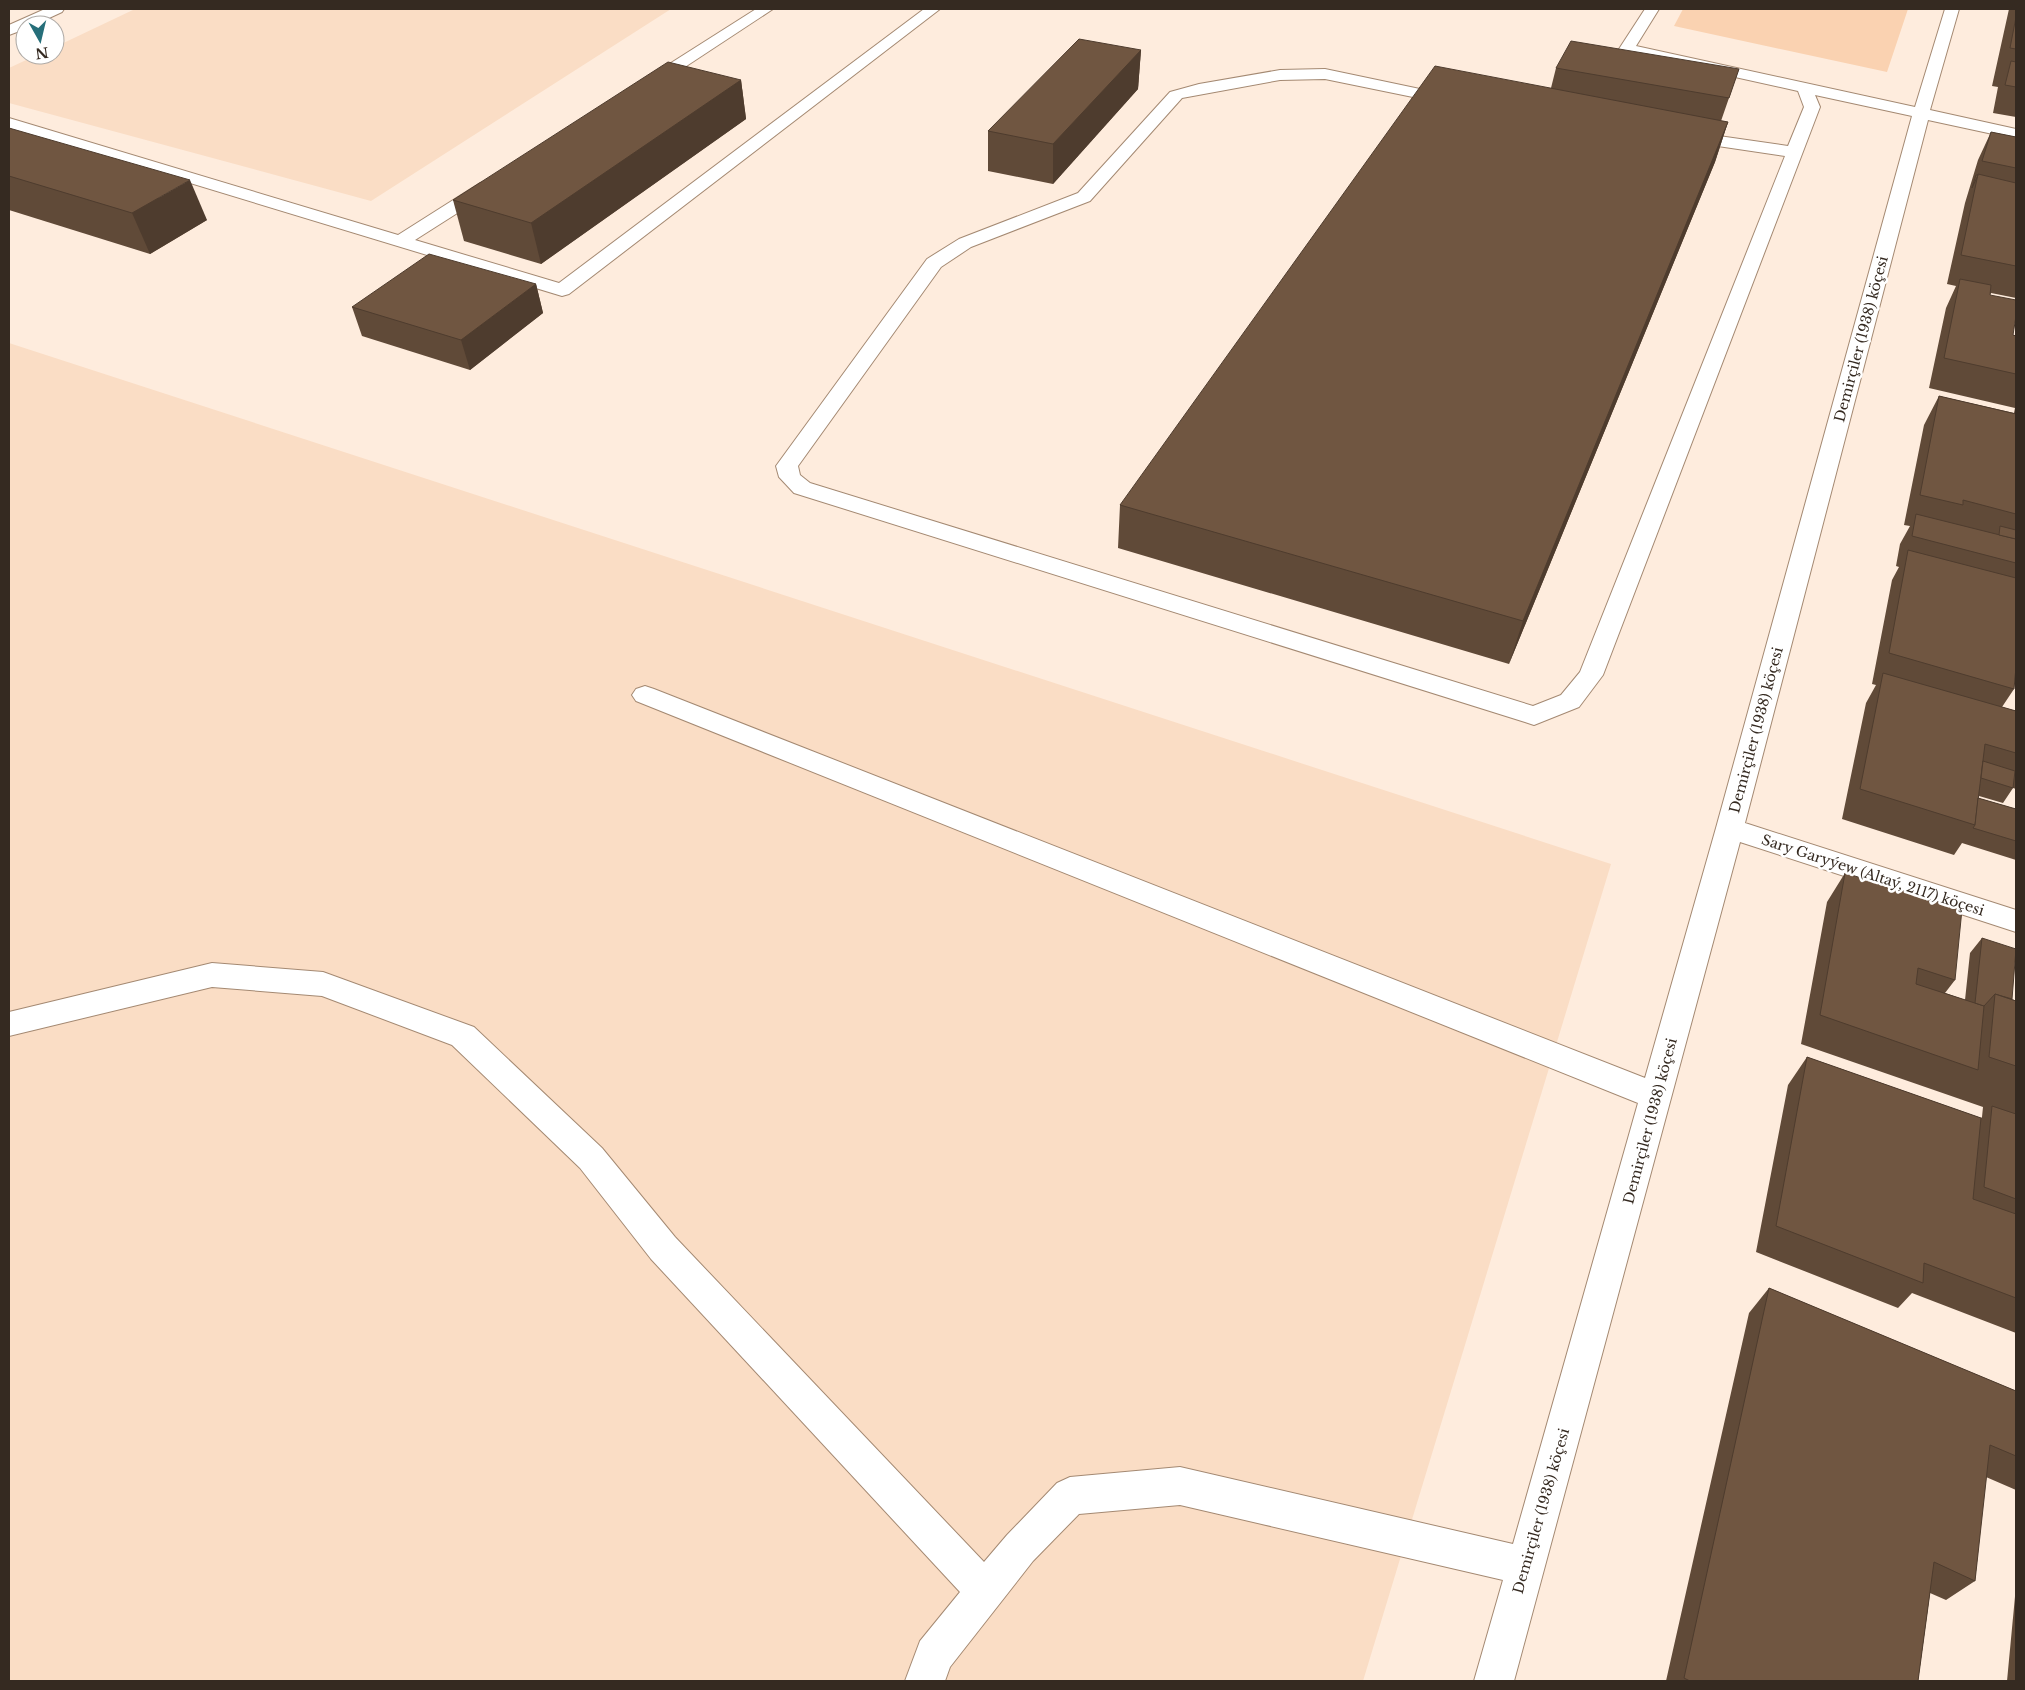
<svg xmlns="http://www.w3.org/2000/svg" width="2025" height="1690" viewBox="0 0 2025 1690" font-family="'Libre Baskerville',serif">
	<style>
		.built { fill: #faddc5 }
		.green { fill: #fad2b1 }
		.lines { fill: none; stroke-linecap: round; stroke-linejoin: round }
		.minor-casing { stroke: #a48972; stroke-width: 2 }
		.minor { fill: #fff; fill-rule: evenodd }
		.wall { fill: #604a38 }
		.shaded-wall { fill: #4e3c2e }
		.building { fill: #705641; stroke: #4e3c2e }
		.labels { text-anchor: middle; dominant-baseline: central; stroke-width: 5; stroke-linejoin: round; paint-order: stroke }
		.street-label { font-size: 14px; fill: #352a21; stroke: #fff }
	</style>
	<rect width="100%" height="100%" fill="#feecdd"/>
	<g class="built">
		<polygon points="135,9 671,9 371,201 9,103 9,68 37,55 55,55 55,47"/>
		<polygon points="9,343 1611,864 1363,1681 9,1681"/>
	</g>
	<polygon class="green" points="1683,9 1908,9 1887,72 1674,26"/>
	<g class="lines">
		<g class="minor-casing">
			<g id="minor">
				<polygon points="45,9 64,9 62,12 34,25 25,25 25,29 9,35 9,25"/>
				<polygon points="756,9 773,9 653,88 641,88 639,85 641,82"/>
				<polygon points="924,9 940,9 569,294 562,296 9,128 9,118 398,235 480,183 486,182 492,183 495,187 492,191 415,240 559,283"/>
				<polygon points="1645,9 1659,9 1636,46 1915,107 1945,9 1959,9 1930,110 2016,129 2016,139 1928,120 1745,823 2016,910 2016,932 1740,842 1514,1681 1474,1681 1503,1580 1180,1505 1079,1514 1033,1561 950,1667 945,1681 905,1681 920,1641 960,1592 651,1259 580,1168 452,1045 322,996 212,987 9,1036 9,1012 212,963 323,972 474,1027 602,1148 675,1237 984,1562 1007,1535 1057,1483 1070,1477 1180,1467 1513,1544 1638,1103 636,701 632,695 636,689 645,686 654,689 1645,1078 1716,828 1912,116 1815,95 1820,107 1603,675 1579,707 1534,725 1525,722 794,493 779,477 776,466 927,259 959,239 1078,193 1170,92 1199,84 1280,70 1325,69 1458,97 1460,100 1458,103 1452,105 1325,79 1280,80 1182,98 1090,201 971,247 941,267 798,466 800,475 810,483 1533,706 1561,695 1580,672 1785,156 1684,141 1678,140 1676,136 1678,132 1684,131 1788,146 1804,107 1798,91 1622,52 1619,49"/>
			</g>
		</g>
		<use href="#minor" class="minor"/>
	</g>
	<g class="wall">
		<polygon points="2009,9 2016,9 2016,117 1993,113 1998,87 1992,86"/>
		<polygon points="1141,50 1138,89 1053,184 988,171 988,131"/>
		<polygon points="1556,68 1739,69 1721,121 1728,122 1715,162 1509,664 1118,548 1120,505 1551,88"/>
		<polygon points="741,80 746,119 541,264 464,241 453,200"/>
		<polygon points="9,128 207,220 150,254 9,210"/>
		<polygon points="1991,132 2016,137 2016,298 1991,293 1990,295 2013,335 2016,336 2016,667 2014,689 2002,707 2016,711 2016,789 2013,788 2003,803 1979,796 1978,798 2016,809 2016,860 1962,843 1954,855 1842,819 1866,703 1876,685 1872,684 1892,580 1899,567 1896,566 1900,544 1910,526 1904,525 1924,425 1939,396 2014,413 2015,408 1929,388 1946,308 1956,286 1947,284 1965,203 1978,160"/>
		<polygon points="536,284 543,313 470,370 362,336 352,307"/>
		<polygon points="1845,873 1955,980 1945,993 1965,1000 1970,953 1982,938 2012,999 2016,1001 2016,1333 1912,1293 1898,1308 1756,1252 1788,1085 1807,1057 1981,1118 1982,1117 1983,1107 1801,1044 1827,902"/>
		<polygon points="1769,1288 2016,1391 2016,1490 1986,1477 1975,1581 1946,1600 1930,1593 1918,1681 1666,1681 1749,1313"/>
		<polygon points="2016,1586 2016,1681 2007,1681"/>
	</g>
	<g class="shaded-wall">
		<polygon points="1141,50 1138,89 1053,184 1053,144"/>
		<polygon points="741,80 746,119 541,264 531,223"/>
		<polygon points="1728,122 1715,162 1509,664 1523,621"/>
		<polygon points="190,180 207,220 150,254 132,213"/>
		<polygon points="536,284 543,313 470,370 461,340"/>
	</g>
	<g class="building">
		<polygon points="2016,17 2016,49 2010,48"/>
		<polygon points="1079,39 1141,50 1053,144 988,131"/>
		<polygon points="1571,41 1739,69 1729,98 1556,68"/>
		<polygon points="2011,61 2016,62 2016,87 2005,85"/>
		<polygon points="668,62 741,80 531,223 453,200"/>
		<polygon points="1435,66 1728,122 1523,621 1120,505"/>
		<polygon points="9,128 190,180 132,213 9,176"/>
		<polygon points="1991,132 2016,137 2016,168 1982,161"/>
		<polygon points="1978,174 2016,183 2016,266 1961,255"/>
		<polygon points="1976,175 1978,175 1972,188"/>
		<polygon points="429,254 536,284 461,340 352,307"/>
		<polygon points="1960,279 1991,285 1990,295 2016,300 2016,316 2013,335 2016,336 2016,374 1944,358"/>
		<polygon points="1939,396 2016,414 2016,514 1963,500 1963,505 1920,495"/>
		<polygon points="1916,514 2016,539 2016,563 1912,536"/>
		<polygon points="2000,526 2016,530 2016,539 1999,535"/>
		<polygon points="1908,550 2016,578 2016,667 2014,689 1889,653"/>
		<polygon points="1883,673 2016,711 2016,753 1985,744 1975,825 1860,789"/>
		<polygon points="1983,761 2015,771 2013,788 1981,778"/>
		<polygon points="1978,798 2016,809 2016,841 1973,828 1975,825"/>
		<polygon points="1845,873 1962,909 1955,980 1918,968 1916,984 1984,1006 1978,1070 1820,1015"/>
		<polygon points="1982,938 2016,949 2012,999 1995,994 1984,1006 1975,1003"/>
		<polygon points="1995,994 2016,1001 2016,1066 1989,1057"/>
		<polygon points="1807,1057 1981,1118 1973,1199 2016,1214 2016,1298 1924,1263 1923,1283 1776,1226"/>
		<polygon points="1992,1106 2016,1114 2016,1199 1984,1187"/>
		<polygon points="1769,1288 2016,1391 2016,1456 1990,1445 1975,1581 1934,1562 1918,1681 1690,1681 1684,1678"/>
	</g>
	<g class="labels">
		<g class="street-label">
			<text transform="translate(1861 339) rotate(-75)">Demirçiler (1938) köçesi</text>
			<text transform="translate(1756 730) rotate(-75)">Demirçiler (1938) köçesi</text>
			<text transform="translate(1873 875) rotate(18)">Sary Garyýew (Altaý, 2117) köçesi</text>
			<text transform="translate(1650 1121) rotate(-75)">Demirçiler (1938) köçesi</text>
			<text transform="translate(1541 1511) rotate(-74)">Demirçiler (1938) köçesi</text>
		</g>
	</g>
	<rect width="2025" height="1690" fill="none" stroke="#352a21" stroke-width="20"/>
	<g transform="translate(40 40) rotate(172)"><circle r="24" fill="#ffffff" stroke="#aeaaa6"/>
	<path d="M0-4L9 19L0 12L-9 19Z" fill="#266f7a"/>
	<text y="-8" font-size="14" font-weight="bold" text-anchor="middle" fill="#352a21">N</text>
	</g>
</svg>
